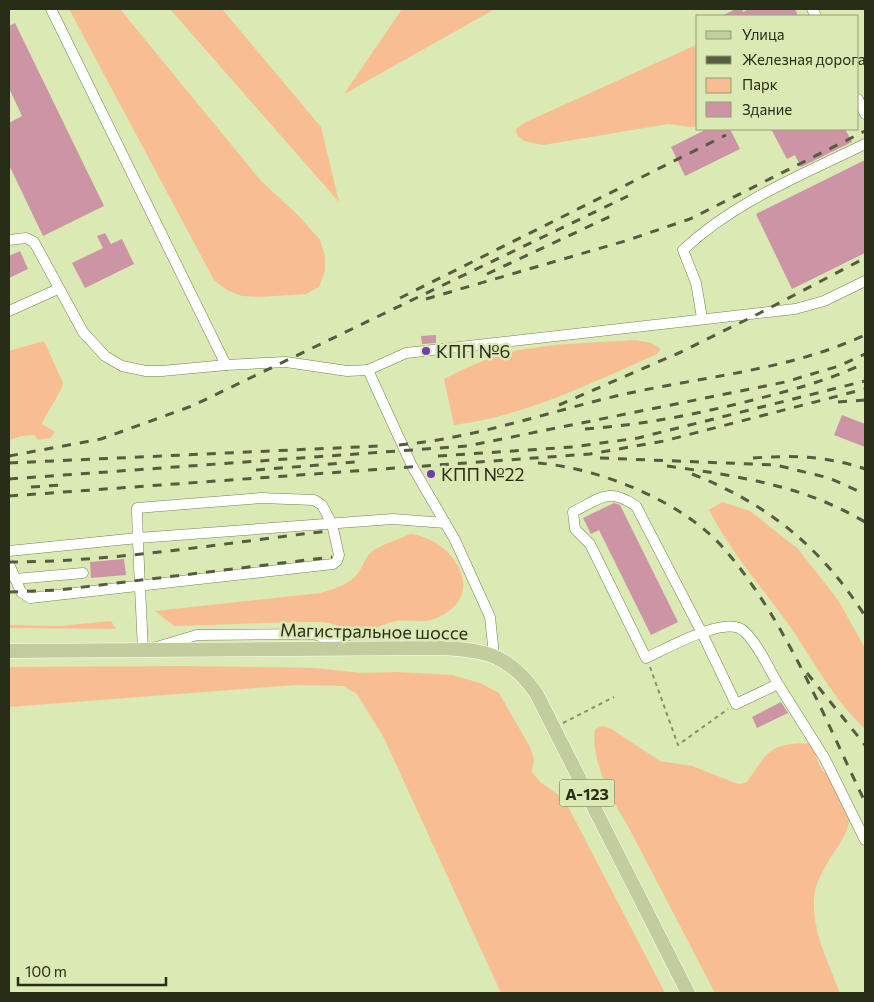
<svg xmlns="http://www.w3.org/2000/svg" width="874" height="1002" viewBox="0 0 874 1002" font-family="Commissioner,sans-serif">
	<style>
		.green { fill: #f8be91 }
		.building { fill: #cc94a5 }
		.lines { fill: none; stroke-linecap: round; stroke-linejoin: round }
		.minor-casing { stroke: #768150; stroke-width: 11 }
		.major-casing { stroke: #fff; stroke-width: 15 }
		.path { stroke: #86906a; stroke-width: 2; stroke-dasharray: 4 4; stroke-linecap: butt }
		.minor { stroke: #fff; stroke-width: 10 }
		.major { stroke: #c2cd9d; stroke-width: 14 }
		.rail { stroke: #555c3f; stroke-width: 3; stroke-dasharray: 9 9; stroke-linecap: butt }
		.poi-dot { fill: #6f3cb3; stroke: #dbe9b4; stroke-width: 2 }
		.labels { text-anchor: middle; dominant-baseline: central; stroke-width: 5; stroke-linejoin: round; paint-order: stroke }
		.shield { fill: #dbe9b4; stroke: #5e6547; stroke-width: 1 }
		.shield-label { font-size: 16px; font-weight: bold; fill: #282d18 }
		.poi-label { font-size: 18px; fill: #282d18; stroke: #dbe9b4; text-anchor: start }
		.street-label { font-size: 18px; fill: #282d18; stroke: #dbe9b4 }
	</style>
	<rect width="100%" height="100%" fill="#dbe9b4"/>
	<g class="green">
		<polygon points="69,9 120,9 262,182 298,215 320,240 325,256 325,271 319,287 306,294 259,297 242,296 227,290 214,280"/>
		<polygon points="170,9 222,9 321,127 339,202"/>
		<polygon points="402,9 495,9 344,94"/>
		<polygon points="696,45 698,126 690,127 668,124 543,145 524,141 517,135 516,129 526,122"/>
		<path d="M635,340L651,343L661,349L657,354C591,383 526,416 454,425L444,379C461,370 478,362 497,356C534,343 595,343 635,340Z"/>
		<path d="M44,341L63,383C62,392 46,413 42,424L55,432L50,438L38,440L34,435L21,436L9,440V351Z"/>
		<path d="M722,502L750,511L798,549L838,600L865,648V729C833,699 812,658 787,622C759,584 731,552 709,510Z"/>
		<path d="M410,534C453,538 490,595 437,618C423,624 410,619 396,621C383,624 369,632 355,630C344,628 333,623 322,622C273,622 223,625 174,626L155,611L320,593C334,589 349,585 358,573C364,565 365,556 374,550C384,543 399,540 410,534Z"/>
		<polygon points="111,621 116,629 9,628 9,625 60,626"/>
		<polygon points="181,666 315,668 362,673 396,672 452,675 480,683 499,693 530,747 534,759 532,772 540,782 564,799 665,993 501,993 384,738 357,694 343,686 295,685 9,707 9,667"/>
		<path d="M602,726L610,728L660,761L692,766L738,784L746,783C769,752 767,744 808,743C816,751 816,761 822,769C832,782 848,802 849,819C849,833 836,849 829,860C824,870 817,880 815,891C809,925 828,962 840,993H715L629,828C613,802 590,761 595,729Z"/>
	</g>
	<g class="building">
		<polygon points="736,9 742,9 743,12 749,9 795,9 798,16 721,16"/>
		<polygon points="15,23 104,206 43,236 9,165 9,123 22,116 9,88 9,26"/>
		<polygon points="707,129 730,129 740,149 685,176 671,147"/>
		<polygon points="771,129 845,129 852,142 801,167 795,155 787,159"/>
		<polygon points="865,160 865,253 792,289 756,214"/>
		<polygon points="105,233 111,244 122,239 134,264 85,288 72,263 103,248 97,236"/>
		<polygon points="20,251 28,269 9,278 9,256"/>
		<polygon points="436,335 436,343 422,344 421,336"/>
		<polygon points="842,415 865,424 865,447 834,435"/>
		<polygon points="614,503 620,505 678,622 651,635 599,530 591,534 583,518"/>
		<polygon points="124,559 126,575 91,578 90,562"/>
		<polygon points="781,702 788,713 757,728 752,717"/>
	</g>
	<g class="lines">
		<g class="minor-casing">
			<g id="minor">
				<polyline points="51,9 226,365"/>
				<polyline points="812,9 816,16"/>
				<polyline points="858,99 865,114"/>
				<polyline points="9,240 26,238 34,242 83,332 105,356 122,366 146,371 162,371 226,365 286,362 347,371 368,370"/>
				<polyline points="9,311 58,289"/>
				<path d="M702,318L696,283L683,250C735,201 802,175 865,144"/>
				<polyline points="9,551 138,538 393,519 445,523"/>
				<path d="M9,564L21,592L30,598L333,564L337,561L339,555L332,524L322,505L314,500L261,498L137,508C138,556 141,603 143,651L197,635L314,634L349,646"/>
				<polyline points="15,579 83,573"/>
				<polyline points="494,655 490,617 455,540 412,466 368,370 406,353 795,309 824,301 865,281"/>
				<path d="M778,684C768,667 759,646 745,632C728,613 666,649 646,658L590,544L575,529L573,512C601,498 608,487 636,506L702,633L736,704L778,684L825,759L865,840"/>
			</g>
		</g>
		<g class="major-casing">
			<path id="major" d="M9,651L441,648C486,650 509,655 536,693L688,993"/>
		</g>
		<g class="path">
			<polyline points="650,667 678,745 728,709"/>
			<polyline points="563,723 614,697"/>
		</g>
		<use href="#minor" class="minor"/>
		<use href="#major" class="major"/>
		<g class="rail">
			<polyline points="487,274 611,216"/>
			<polyline points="400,298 726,135"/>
			<polyline points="426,299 625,241 690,219 865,131"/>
			<polyline points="838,402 865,400"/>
			<polyline points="559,405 681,352 760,313 865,258"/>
			<path d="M585,429C642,425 698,414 753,400C792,390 830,380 865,363"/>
			<path d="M399,445C477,438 550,411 625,394C706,376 790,370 865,335"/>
			<polyline points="9,456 101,439 192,406 628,196"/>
			<polyline points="438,456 573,447 638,438 865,381"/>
			<polyline points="600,458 776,465 829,478 865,494"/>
			<path d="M753,458C792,455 828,456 865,469"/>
			<polyline points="9,463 379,446"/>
			<path d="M538,463C600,468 685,502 726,551C786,621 825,719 865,802"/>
			<path d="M667,466C737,476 803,485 865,522"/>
			<polyline points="256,470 356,462"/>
			<path d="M692,474C768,504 821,547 865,616"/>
			<polyline points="9,479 467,446 785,382 839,366 865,354"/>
			<polyline points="31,487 61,485"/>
			<polyline points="9,496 590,454 664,441 865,389"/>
			<path d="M9,562C113,562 224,543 328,531"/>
			<polyline points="9,592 59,590 332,557"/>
			<polyline points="807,673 865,745"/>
		</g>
	</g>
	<g class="poi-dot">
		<circle cx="426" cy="351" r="5"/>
		<circle cx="431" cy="474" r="5"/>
	</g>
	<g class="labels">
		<rect class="shield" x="559.5" y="779.5" width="55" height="27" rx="4"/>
		<g class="shield-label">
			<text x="587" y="793">А-123</text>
		</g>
		<g class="poi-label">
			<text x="436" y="351">КПП №6</text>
			<text x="441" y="474">КПП №22</text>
		</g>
		<g class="street-label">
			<text transform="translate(374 631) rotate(1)">Магистральное шоссе</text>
		</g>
	</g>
	<rect width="874" height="1002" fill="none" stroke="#282d18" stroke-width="20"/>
	<rect x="696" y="15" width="162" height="115" fill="#dbe9b4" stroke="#939e76"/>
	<rect x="706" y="31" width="25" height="8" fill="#c2cd9d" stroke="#939e76"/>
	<text x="742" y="40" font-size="15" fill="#282d18">Улица</text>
	<rect x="706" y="56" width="25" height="8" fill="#555c3f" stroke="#939e76"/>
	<text x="742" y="65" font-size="15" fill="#282d18">Железная дорога</text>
	<rect x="706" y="78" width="25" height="15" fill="#f8be91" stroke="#939e76"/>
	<text x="742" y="90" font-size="15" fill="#282d18">Парк</text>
	<rect x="706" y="102" width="25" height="15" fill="#cc94a5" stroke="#939e76"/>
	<text x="742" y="115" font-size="15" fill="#282d18">Здание</text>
	<path d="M18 977v8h148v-8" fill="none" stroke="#282d18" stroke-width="2.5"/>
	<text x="25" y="977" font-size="15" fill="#282d18" stroke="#dbe9b4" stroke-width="4" paint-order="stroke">100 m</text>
</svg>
